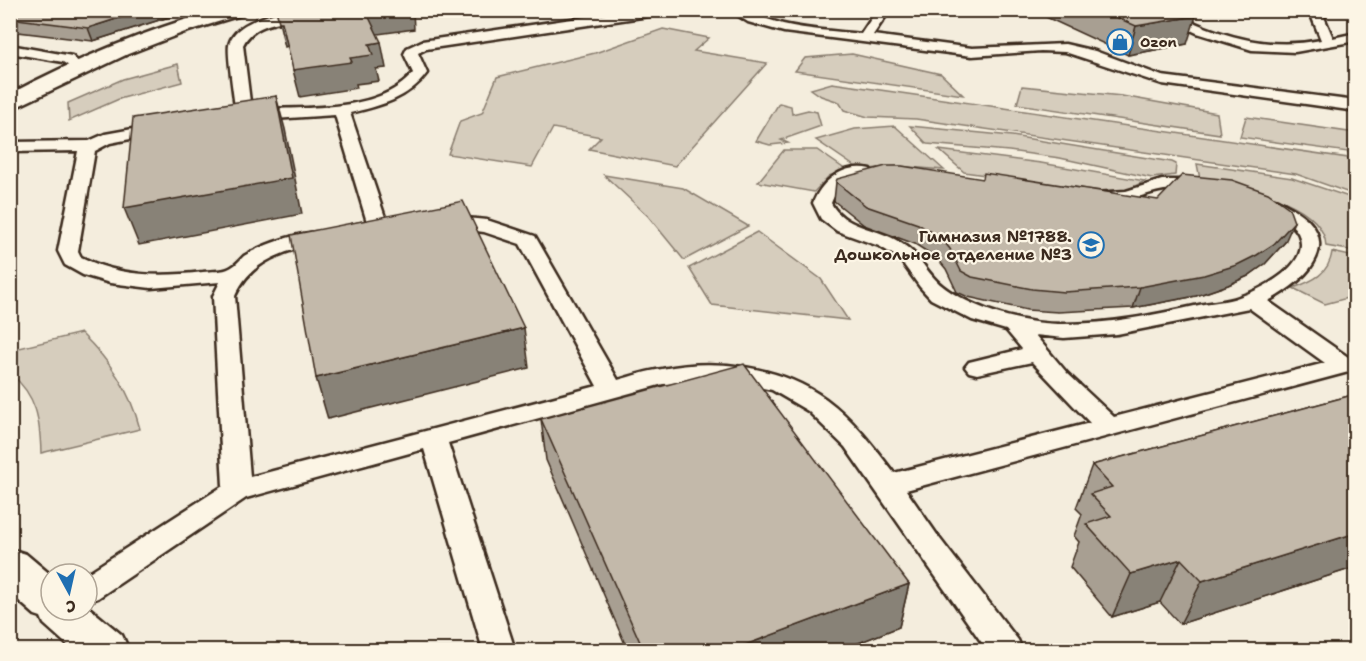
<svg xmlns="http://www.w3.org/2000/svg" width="1366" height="661" viewBox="0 0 1366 661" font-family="'Shantell Sans',sans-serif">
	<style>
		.green { fill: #d6cdbd; stroke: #887c6e; stroke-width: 1.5 }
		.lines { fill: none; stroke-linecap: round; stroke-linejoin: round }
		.lane-casing { stroke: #3b2a1e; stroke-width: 5 }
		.street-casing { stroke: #3b2a1e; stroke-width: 5 }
		.lane { fill: #fcf5e5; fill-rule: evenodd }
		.street { fill: #fcf5e5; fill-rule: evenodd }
		.wall { fill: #a89f92; stroke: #3b2a1e; stroke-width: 1.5 }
		.shaded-wall { fill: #888277; stroke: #3b2a1e; stroke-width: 1.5 }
		.building { fill: #c3b9aa; stroke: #3b2a1e; stroke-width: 1.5 }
		.labels { text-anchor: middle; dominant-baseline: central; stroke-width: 4.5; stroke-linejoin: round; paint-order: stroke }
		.far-poi-label { font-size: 14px; font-weight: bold; fill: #3b2a1e; stroke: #fcf5e5; text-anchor: start }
		.poi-label { font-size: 16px; font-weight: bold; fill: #3b2a1e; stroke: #fcf5e5; text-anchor: end }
	</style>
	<rect width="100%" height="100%" fill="#f4eddd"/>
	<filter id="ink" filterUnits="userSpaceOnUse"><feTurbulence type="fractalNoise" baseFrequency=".0167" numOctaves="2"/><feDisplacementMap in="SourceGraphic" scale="12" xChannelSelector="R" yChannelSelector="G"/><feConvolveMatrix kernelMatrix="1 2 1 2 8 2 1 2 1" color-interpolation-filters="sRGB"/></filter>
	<g filter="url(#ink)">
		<g class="green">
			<polygon points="663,29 709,38 694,51 767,63 675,166 589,149 601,137 553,128 532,167 448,154 460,121 482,113 497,77 595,53"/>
			<polygon points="852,54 941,74 963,95 795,71 805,58"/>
			<polygon points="178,64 182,82 119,99 69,121 68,103 123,79"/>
			<polygon points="832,83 1355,159 1355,195 1296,174 916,119 868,117 844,110 839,102 821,96 811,89"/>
			<polygon points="1022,86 1122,96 1217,113 1220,134 1017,104"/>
			<polygon points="779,103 791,106 792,114 808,110 817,112 821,126 781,140 788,143 770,145 756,141"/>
			<polygon points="1246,117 1355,133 1355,153 1240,137"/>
			<polygon points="895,126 944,170 898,166 860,170 816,140 855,129"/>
			<polygon points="910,126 1012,136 1172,162 1176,164 1175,175 1152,178 1060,158 1009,151 927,144"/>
			<polygon points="784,150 817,150 846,170 829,176 814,192 758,182"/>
			<polygon points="939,150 1041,163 1145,181 1127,190 1109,192 964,172"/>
			<path d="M1197,164L1292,178L1355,199V251L1326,246C1323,199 1236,187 1200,179Z"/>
			<polygon points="604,175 683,188 748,226 684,260 648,216"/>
			<polygon points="757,232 821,279 848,320 712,305 689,268"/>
			<path d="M1332,252L1355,257V296L1325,304L1293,288C1313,281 1329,274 1332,252Z"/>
			<path d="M81,333C110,361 130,390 140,429L41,453C40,420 37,396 11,374V350Z"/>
		</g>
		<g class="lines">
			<g class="lane-casing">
				<g id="lane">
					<path d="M288,10H312C291,26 257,17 243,45L251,110C300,106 378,115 413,73L404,54L407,48L422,41L633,10H668L662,14L426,49L418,53L427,73C408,99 380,106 350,113L388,226L385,230L356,236L349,234L346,230L349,226L367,222L335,115L244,121L236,116C235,102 227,56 229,45C234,22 270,15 288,10Z"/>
					<path d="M729,10C748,10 764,19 783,24C808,30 835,31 861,34L877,10H890L873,35L972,48L1065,44L1095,51L1162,76L1356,101V111L1162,84L1065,52L1041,51L972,56L784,32L748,22Z"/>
					<path d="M1147,10C1169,10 1185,19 1205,27C1244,42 1280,48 1321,40L1309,10H1321L1333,38L1356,33V41L1295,52L1252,50L1197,33Z"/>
					<polygon points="10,45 72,56 85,68 78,72 63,62 10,53"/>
					<path d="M160,124L168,129L166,132L110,143L95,151L78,251L81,257C120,277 160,277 203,272C210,271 224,272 230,268C235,266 240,260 244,256C262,245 308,228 328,233L331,237L328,241C290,250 252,257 235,296L250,477L597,386L520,244L484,232L438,226L435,222L438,218L445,216L487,220L535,236L618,380C632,376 647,371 662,369C715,358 781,366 826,399C853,419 874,447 894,473L1090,423L1032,362L977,374L969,372L965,367L969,362L1022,349L1006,330L972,320L931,299L920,287L899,258L879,246L837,231L821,219L813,203C822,180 844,163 870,169L873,173L870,177C851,181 839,183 831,203C844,228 874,227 896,240C917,252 919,261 934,278C947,293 970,303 988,310C1012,319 1039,324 1064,324C1110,324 1154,315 1199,305C1212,302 1226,302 1239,297C1259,291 1302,269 1301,244C1300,218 1268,218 1257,202L1259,198C1271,195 1280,201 1290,207C1347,239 1310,279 1268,301L1348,357L1356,355V370L906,490L940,539L1018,640L1022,650H987L845,447L808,411L772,390L731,381L663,384L448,443L515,650H483L424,449L246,498L98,598L87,602L86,574L223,486L213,296L220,282L151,288L110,283L83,275L65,265L58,251L78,151L10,152V142L89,141L105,134ZM1249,308L1325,363L1114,417L1067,373L1035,335L1064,338L1117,334Z"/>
					<path d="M1162,180H1203L1209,181L1212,185L1209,189L1203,190C1190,190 1177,189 1164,190C1139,194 1121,208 1094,201L1091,197L1094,193L1126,191Z"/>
				</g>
			</g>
			<g class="street-casing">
				<g id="street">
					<path d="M216,10H247L244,14L185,32L128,54L10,110V94C76,59 145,31 216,10Z"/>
					<polygon points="10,549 26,554 51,575 51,610 87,610 87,606 122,635 129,650 73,650 44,624 41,617 35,615 10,593"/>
				</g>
			</g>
			<use href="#lane" class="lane"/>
			<use href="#street" class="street"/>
		</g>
		<g class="wall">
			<polygon points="10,10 191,10 93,41 10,31"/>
			<polygon points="1048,10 1183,10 1187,44 1128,55 1046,17"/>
			<polygon points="836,182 1285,242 1265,264 1248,276 1228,285 1196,296 1133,308 1058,312 1027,310 968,297 957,292 946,269 937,258 915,244 864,225 834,201"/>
			<polygon points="1356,394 1356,567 1180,624 1160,602 1112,617 1070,567 1079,542 1074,536 1082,514 1076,508 1092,465"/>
			<polygon points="541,419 909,584 899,627 838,651 628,651 546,460"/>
		</g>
		<g class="shaded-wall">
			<polygon points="144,10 191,10 93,41 88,28"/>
			<polygon points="371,10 413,10 414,29 371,35 366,11"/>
			<polygon points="766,10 783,10 766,13"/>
			<polygon points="1196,16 1187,44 1128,55 1136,26"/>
			<polygon points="279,22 282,22 288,46 285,47"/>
			<polygon points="381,42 386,68 376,69 379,81 356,84 357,88 300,97 293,70 350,58 369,44"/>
			<polygon points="276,96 285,129 302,214 139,245 124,208"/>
			<polygon points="1294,222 1285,242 1265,264 1248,276 1228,285 1196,296 1133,308 1140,287"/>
			<polygon points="524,328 529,368 328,419 316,378"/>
			<polygon points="1356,533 1356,567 1180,624 1202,581"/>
			<polygon points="1181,559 1160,602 1112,617 1131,574"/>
			<polygon points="909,584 899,627 838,651 729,651"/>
		</g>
		<g class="building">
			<polygon points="10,10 144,10 88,28 10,18"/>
			<polygon points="276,10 371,10 366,11 381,42 369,44 373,55 350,58 352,62 293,70 282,22 279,22"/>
			<polygon points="1100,10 1183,10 1196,16 1136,26"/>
			<polygon points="276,96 292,178 124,208 133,118"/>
			<polygon points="886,166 902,166 983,179 984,173 1158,200 1182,175 1232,180 1268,193 1289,208 1294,222 1274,244 1257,255 1237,265 1204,275 1140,287 1064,292 1032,289 972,277 961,271 950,249 941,238 918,224 866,206 836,182 837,179"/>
			<polygon points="463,201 524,328 316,378 291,235"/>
			<polygon points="744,364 909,584 729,651 644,651 541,419"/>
			<polygon points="1356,394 1356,533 1202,581 1181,559 1131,574 1086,524 1111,516 1090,494 1112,487 1092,465"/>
		</g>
	</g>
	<defs>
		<g id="shop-ring" transform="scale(1.35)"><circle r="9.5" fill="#fcf5e5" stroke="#1f6fb2" stroke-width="1.5"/><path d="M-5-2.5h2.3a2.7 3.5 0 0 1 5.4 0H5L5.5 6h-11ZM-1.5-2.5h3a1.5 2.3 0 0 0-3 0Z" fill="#1f6fb2"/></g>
		<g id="school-ring" transform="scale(1.35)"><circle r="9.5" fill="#fcf5e5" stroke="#1f6fb2" stroke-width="1.5"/><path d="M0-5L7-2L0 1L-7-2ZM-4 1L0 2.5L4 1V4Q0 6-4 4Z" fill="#1f6fb2"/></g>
	</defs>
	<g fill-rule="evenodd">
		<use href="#shop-ring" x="1120" y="42"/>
		<use href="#school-ring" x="1091" y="245"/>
	</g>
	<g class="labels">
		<g class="far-poi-label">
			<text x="1140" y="42">Ozon</text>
		</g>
		<g class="poi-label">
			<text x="1072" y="236">Гимназия №1788.<tspan x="1072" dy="18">Дошкольное отделение №3</tspan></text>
		</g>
	</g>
	<rect width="1366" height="661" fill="none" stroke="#fcf5e5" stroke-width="36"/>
	<rect x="18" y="18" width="1330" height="625" fill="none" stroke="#3b2a1e" stroke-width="2" filter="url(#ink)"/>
	<g transform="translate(69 592) rotate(172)"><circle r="28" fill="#fcf5e5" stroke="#afa495" stroke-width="1.5"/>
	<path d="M0-4.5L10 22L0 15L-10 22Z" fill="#1f6fb2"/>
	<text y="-9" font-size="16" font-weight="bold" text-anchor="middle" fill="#3b2a1e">С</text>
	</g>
</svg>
